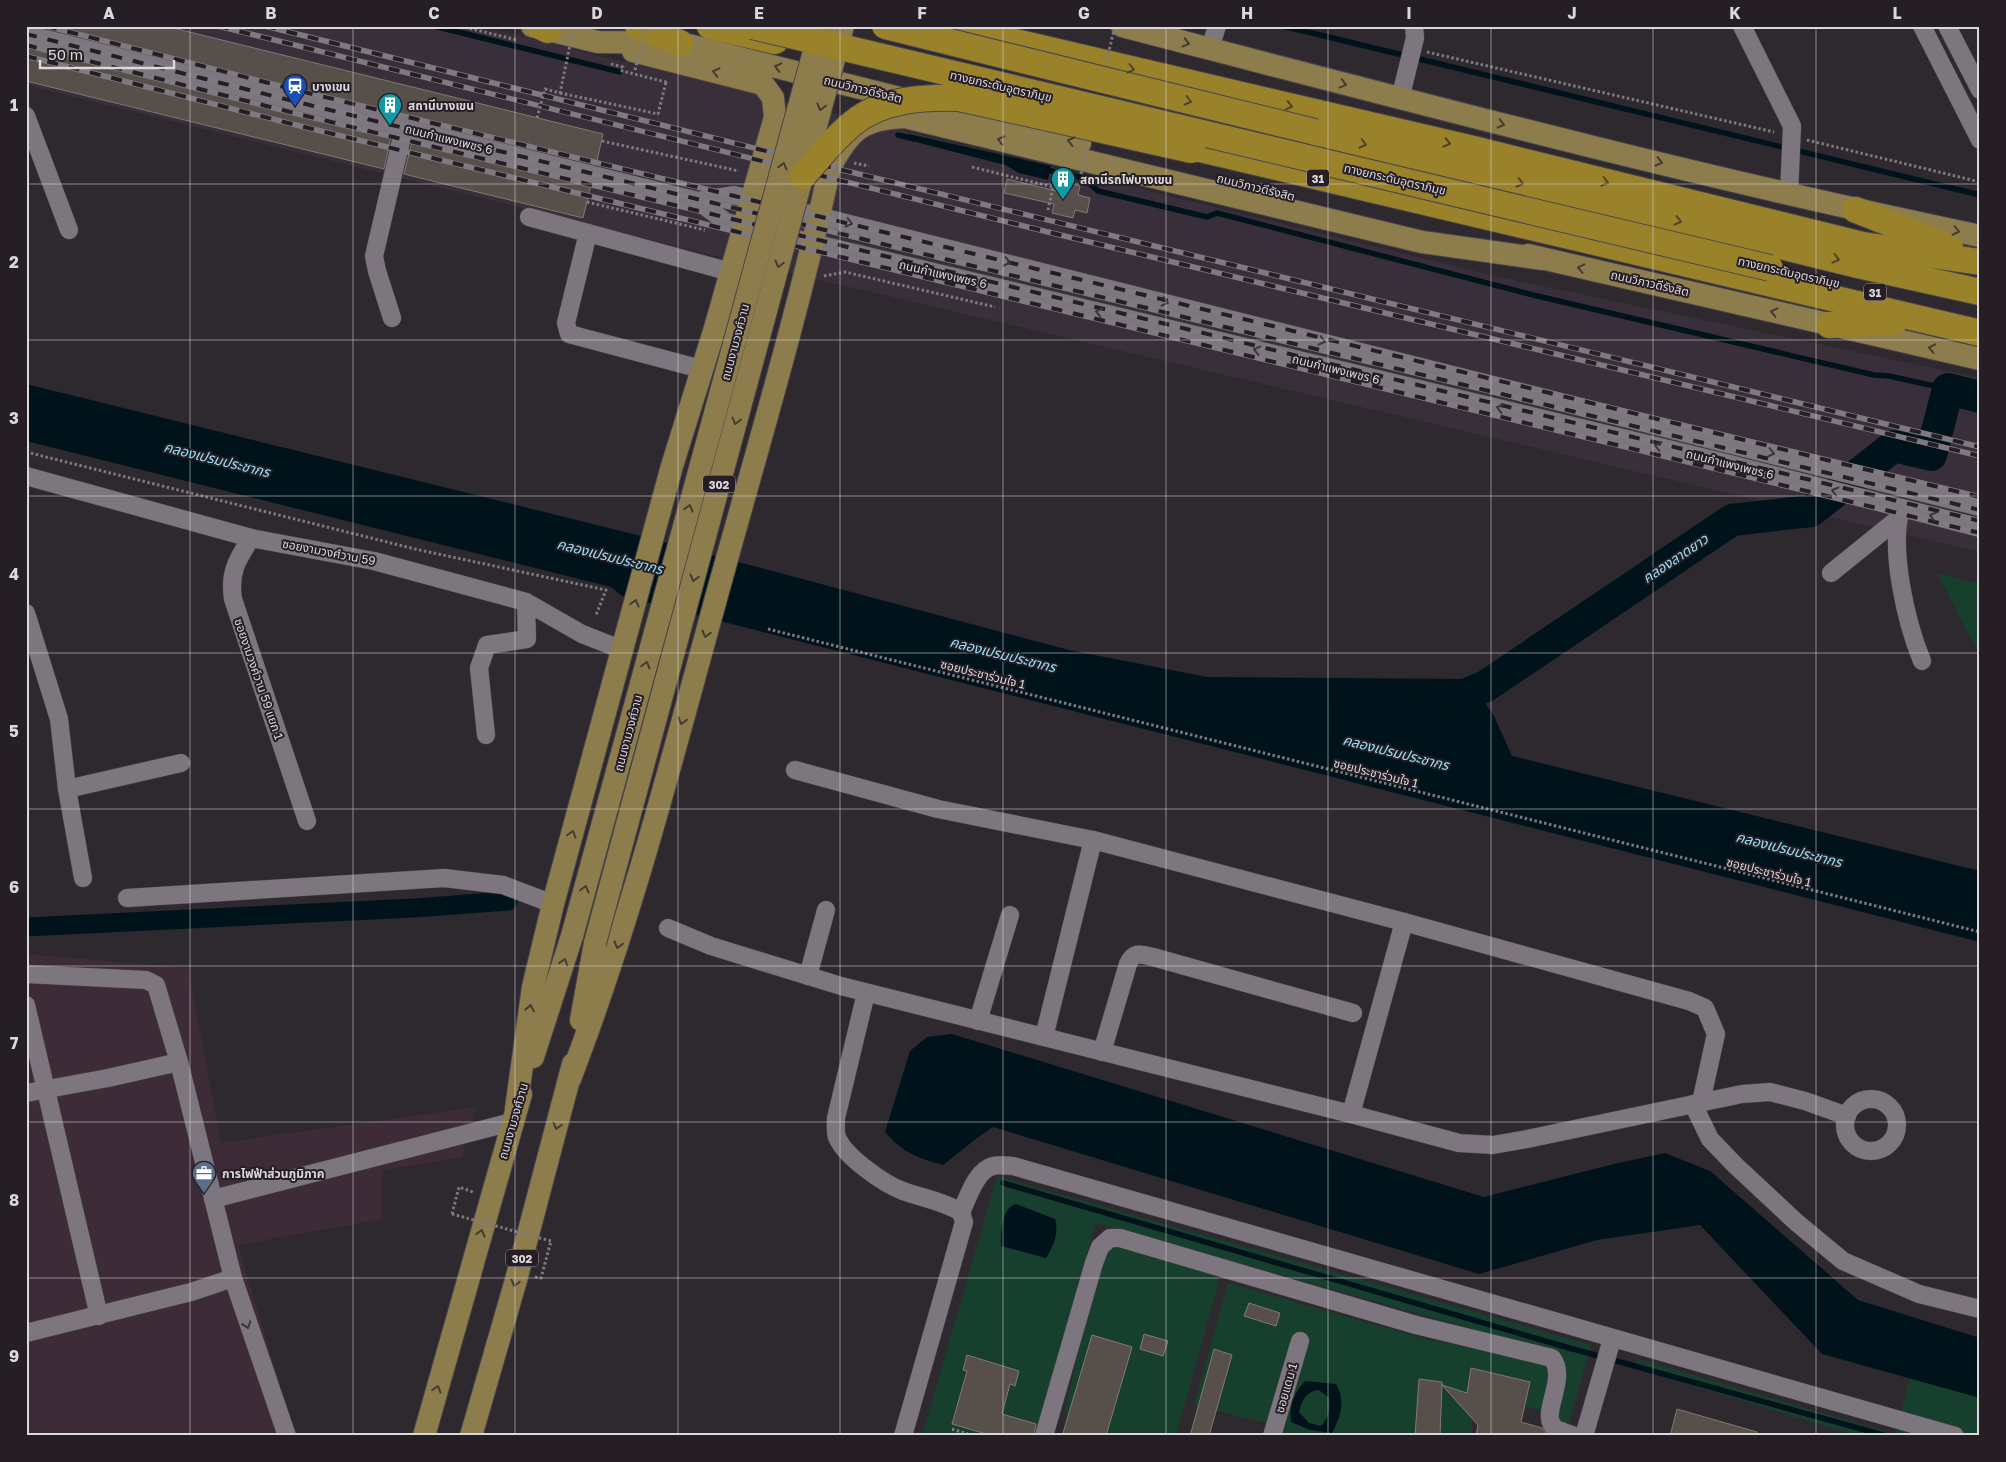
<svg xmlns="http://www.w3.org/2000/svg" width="2006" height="1462" viewBox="0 0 2006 1462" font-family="'Golos Text','Noto Sans Thai',sans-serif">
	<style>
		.commercial { fill: #3d2c38 }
		.built { fill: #392f3b }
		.green { fill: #173f2e }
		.water { fill: #00131a; fill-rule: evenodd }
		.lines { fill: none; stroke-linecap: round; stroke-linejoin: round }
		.stream { stroke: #00131a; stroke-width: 5.5 }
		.canal { stroke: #00131a; stroke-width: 19 }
		.river { stroke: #00131a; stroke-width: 32 }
		.building { fill: #574f49; stroke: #827972 }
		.minor-casing { stroke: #49454a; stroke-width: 19 }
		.major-casing { stroke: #49454a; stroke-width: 24 }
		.highway-casing { stroke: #49454a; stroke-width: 28 }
		.path { stroke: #7f7a7f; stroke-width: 3; stroke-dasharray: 2.5 2.5; stroke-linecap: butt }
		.minor { stroke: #7d767e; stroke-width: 18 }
		.major { stroke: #8e7d4c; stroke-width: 22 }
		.highway { stroke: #9a822b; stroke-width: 26 }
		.rail-casing { stroke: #7f7a80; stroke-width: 5.5 }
		.rail { stroke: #251f25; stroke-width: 4; stroke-dasharray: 11; stroke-linecap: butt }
		.major-bridge-casing { stroke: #49454a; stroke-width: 24; stroke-linecap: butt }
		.highway-bridge-casing { stroke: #49454a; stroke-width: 28; stroke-linecap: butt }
		.path-bridge { stroke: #7f7a7f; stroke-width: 3; stroke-dasharray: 2.5 2.5; stroke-linecap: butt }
		.major-bridge { stroke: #8e7d4c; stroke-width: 22 }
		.highway-bridge { stroke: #9a822b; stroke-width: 26 }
		.oneway { stroke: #443b31 }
		.oneway2 { stroke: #4e4227 }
		.oneway3 { stroke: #3b353b }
		.grid { fill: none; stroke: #dcd8dc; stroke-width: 1; stroke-opacity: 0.55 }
		.labels { text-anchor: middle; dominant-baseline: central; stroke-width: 4; stroke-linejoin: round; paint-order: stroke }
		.shield { fill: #251f25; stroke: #a5a0a5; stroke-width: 1 }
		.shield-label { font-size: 11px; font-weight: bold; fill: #dcd8dc }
		.poi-label { font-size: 12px; font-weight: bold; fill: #dcd8dc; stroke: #251f25; text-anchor: start }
		.street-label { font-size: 12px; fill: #dcd8dc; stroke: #251f25 }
		.water-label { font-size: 14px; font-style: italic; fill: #91e1fa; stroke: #251f25 }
		.neatline { fill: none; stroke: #dcd8dc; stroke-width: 2 }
		.grid-label { font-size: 16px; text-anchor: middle; font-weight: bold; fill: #dcd8dc }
	</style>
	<rect width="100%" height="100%" fill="#2e282f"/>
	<polygon class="commercial" points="26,954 188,968 221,1143 476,1107 462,1157 382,1170 382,1219 238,1245 295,1436 26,1436"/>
	<polygon class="built" points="26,26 479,26 1499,277 1980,378 1980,552 700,252 26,85"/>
	<g class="green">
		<polygon points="1937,573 1980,584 1980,656"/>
		<polygon points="997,1176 1591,1345 1569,1424 1560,1423 1556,1417 1565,1366 1562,1354 1096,1223 1035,1436 922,1436"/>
		<polygon points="1114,1243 1214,1273 1219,1281 1176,1436 1094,1436 1089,1424 1064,1414 1101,1257"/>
		<polygon points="1228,1283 1422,1338 1542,1363 1550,1369 1551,1377 1542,1411 1472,1393 1472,1436 1440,1436 1419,1380 1415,1436 1279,1436 1282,1427 1194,1405"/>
		<polygon points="1635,1358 1895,1434 1910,1377 1980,1398 1980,1436 1858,1436 1641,1370"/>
	</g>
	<g class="water">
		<polygon points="909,134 1051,166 1048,180 1019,173 1005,165 908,140"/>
		<polygon points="26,384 637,535 1069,650 1207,677 1467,679 1493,714 1512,756 1980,871 1980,942 622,596 611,587 26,441"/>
		<path d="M952,1034L1484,1197L1614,1164L1665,1153L1710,1171L1858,1300L1980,1338V1398L1822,1354L1700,1225L1597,1240L1479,1274L993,1127L977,1138L943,1165C916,1157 903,1153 885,1132L910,1051L927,1037Z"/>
		<path d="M1016,1204L1055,1219C1059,1233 1054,1245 1046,1258L1001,1246C1001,1234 1001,1208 1016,1204Z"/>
		<path d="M1305,1381L1336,1384C1346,1400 1341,1417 1332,1433L1310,1430L1291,1422C1289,1405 1294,1393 1305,1381ZM1319,1390L1329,1398C1330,1409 1329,1418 1321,1426L1309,1423L1299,1412C1302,1401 1306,1391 1319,1390Z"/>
	</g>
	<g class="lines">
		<g class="stream">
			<polyline points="434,26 620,72"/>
			<polyline points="1283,26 1980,195"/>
			<polyline points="898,135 915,139"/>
			<polyline points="1043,169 1083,178 1098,191 1207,217 1217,213 1533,295 1874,375 1889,376 1948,389"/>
			<polyline points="1003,1183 1566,1347 1887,1436"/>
		</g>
		<polyline class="canal" points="26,927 414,908 508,901"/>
		<polyline class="river" points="1434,705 1451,701 1486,686 1732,520 1811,511 1894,446 1931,455 1948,389 1980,397"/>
	</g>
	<g class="building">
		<polygon points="39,26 165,26 603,134 596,165"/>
		<polygon points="26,45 391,136 384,169 26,81"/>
		<polygon points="412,141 591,185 583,218 404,174"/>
		<polygon points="1007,179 1056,191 1059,181 1080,186 1078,195 1090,198 1087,213 1075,210 1073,218 1052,213 1054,204 1004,193"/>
		<polygon points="1249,1303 1280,1313 1276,1326 1244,1316"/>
		<polygon points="1144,1334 1168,1341 1163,1356 1140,1349"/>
		<polygon points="1092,1335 1132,1347 1106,1436 1074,1436 1063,1433"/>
		<polygon points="1214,1349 1232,1355 1209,1436 1190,1436"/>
		<polygon points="967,1355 1019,1371 1015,1386 1010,1384 1002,1414 1036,1424 1034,1436 993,1436 952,1424 967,1371 963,1370"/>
		<polygon points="1471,1368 1530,1382 1521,1422 1542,1428 1548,1436 1476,1436 1478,1425 1442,1385 1440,1436 1415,1436 1419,1379 1442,1382 1442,1385 1467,1393"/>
		<polygon points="1677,1409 1757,1432 1757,1436 1670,1436"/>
	</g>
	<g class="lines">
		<g class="minor-casing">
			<g id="minor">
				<polyline points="1742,26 1792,126 1789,194"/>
				<polyline points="1922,26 1980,140"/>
				<polyline points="1947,26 1980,90"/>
				<polyline points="26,34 698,201 726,222 1722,462 1980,528"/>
				<polyline points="1210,49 1217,26"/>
				<polyline points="1400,99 1415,38 1414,26"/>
				<polyline points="26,116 69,230"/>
				<polyline points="698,201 734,195 1980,507"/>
				<polyline points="529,217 731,272"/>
				<polyline points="588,233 566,323 569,334 701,369"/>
				<polyline points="392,318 377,271 374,256 404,128"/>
				<polyline points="26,476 251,538 374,561 526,602 582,634 623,650"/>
				<path d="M1901,508C1889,549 1906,622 1922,661"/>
				<path d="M251,538C237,560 229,572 233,599L307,821"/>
				<polyline points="1831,573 1899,518"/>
				<polyline points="26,613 59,719 67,789 83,878"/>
				<polyline points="486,735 479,668 487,645 527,639 526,602"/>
				<polyline points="795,770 938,809 1093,840"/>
				<polyline points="67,789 181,763"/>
				<polyline points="127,898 444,878 503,885 553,904"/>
				<polyline points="668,928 711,946 841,986 1351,1114 1459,1143 1493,1145 1527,1139 1742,1094 1770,1092 1805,1101 1847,1116"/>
				<polyline points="26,974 146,980 156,985 179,1062 233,1278 287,1436"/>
				<polyline points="808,976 826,910"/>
				<path d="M866,993L836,1118C836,1124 835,1132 837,1137C844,1156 884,1184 903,1191C922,1198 943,1201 961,1212L964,1222L903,1436"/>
				<polyline points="26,1005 99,1316"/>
				<polyline points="978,1021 1010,915"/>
				<polyline points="1044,1037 1093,840 1404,922 1689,1001 1705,1008 1716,1034 1701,1102"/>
				<path d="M1102,1052L1128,964C1134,951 1140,954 1153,957L1353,1013"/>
				<polyline points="26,1093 108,1078 179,1062"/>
				<circle cx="1871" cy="1125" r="26"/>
				<polyline points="1693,1104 1710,1139 1735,1165 1796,1222 1843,1261 1919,1294 1980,1309"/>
				<polyline points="1351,1114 1404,922"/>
				<polyline points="213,1199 512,1122"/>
				<path d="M961,1212C968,1198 976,1170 993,1166C999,1164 1007,1166 1013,1166L1955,1436"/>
				<polyline points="26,1333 191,1292 233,1278"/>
				<path d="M1044,1436L1094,1263L1100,1247L1110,1238H1120L1416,1325L1552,1358C1569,1380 1537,1416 1556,1429C1561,1432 1569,1433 1574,1436"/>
				<polyline points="1272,1436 1300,1341"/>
				<polyline points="1584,1436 1612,1339"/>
			</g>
		</g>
		<g class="major-casing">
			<g id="major">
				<polyline points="532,26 598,42 680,43 1080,143"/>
				<path d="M1122,26C1407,100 1692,176 1980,236"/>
				<polyline points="1528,255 1980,359"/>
				<polyline points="581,1020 595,943"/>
				<polyline points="533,1057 572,936"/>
				<path d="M570,1079C631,920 673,755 718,591C757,450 799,310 830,167C851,130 861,119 905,117L1422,242L1543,259"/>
				<polyline points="516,1109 533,987 553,904 672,466 715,328 775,117 773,98 763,84 633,51"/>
				<polyline points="424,1436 521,1094"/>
				<polyline points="471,1436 516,1280 573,1064"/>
			</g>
		</g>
		<g class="highway-casing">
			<g id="highway">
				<polyline points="540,26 548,30"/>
				<polyline points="638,26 680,43"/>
				<polyline points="710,26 775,41"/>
				<polyline points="947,26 1477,150 1863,245 1980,262"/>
				<polyline points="1315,132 1858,265 1980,292"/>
				<polyline points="1171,142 1980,333"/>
				<polyline points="1856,210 1950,247"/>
				<polyline points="1829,325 1894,322"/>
			</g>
		</g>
		<g class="path">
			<polyline points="460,26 517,40"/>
			<polyline points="1427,52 1774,132"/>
			<polyline points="611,64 623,67 622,71 666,82 667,79"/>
			<polyline points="560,93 658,114 666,82"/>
			<polyline points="1807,140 1980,182"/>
			<polyline points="602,141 739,171"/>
			<polyline points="854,163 869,166"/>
			<polyline points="972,167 1053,187"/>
			<polyline points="587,202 705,230"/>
			<polyline points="1048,210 1056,173"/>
			<polyline points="824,276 845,272 995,307"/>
			<polyline points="26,452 415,549 606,590 596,615"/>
			<polyline points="768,629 1980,932"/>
			<polyline points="452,1214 459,1187 473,1192"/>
			<polyline points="535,1277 541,1278 551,1241"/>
			<polyline points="952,1429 974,1436"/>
		</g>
		<use href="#minor" class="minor"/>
		<use href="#major" class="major"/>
		<use href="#highway" class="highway"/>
		<g class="rail-casing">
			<g id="rail">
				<polyline points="46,26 300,91 1980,497"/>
				<polyline points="218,26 1052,233 1980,456"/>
				<polyline points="265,26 830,167 1980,447"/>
				<polyline points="26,34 297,102 1980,510"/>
				<polyline points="26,45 294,113 1980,521"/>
				<polyline points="26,56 292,124 1980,533"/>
			</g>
		</g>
		<use href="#rail" class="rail"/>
		<g class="major-bridge-casing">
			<g id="major-bridge">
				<polyline points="572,936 821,26"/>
				<polyline points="595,943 843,26"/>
			</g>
		</g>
		<g class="highway-bridge-casing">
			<g id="highway-bridge">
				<polyline points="752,26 1770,268"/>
				<polyline points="885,26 1315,132"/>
				<path d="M803,176C819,158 834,138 853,123C882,99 924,97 959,98L1192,150"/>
			</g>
		</g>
		<g class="path-bridge">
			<polyline points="1107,59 1115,26"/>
			<polyline points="635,70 646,26"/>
			<polyline points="537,118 545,89 560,93 574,26"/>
			<polyline points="1081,174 1087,148"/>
			<polyline points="452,1214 551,1241"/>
		</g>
		<use href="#major-bridge" class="major-bridge"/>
		<use href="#highway-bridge" class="highway-bridge"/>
	</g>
	<defs><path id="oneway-chevron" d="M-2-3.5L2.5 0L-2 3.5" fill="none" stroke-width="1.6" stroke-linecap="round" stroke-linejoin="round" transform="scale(1.25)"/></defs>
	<g class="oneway">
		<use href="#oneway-chevron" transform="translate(1186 43) rotate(15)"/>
		<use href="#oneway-chevron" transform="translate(778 67) rotate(-166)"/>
		<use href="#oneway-chevron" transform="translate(716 72) rotate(-166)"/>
		<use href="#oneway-chevron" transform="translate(1343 84) rotate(15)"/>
		<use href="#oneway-chevron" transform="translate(821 107) rotate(105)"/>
		<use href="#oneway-chevron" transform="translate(1501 124) rotate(14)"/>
		<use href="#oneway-chevron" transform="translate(1001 140) rotate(-166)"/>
		<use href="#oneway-chevron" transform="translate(1071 141) rotate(-166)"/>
		<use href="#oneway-chevron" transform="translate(1659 162) rotate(14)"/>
		<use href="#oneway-chevron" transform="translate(783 166) rotate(-75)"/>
		<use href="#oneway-chevron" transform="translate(1956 231) rotate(12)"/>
		<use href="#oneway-chevron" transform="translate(779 264) rotate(105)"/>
		<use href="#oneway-chevron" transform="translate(1581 268) rotate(-167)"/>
		<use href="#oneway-chevron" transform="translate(1774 312) rotate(-167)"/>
		<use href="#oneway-chevron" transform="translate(1932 348) rotate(-167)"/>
		<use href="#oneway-chevron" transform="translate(736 421) rotate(105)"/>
		<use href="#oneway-chevron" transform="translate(689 508) rotate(-75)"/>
		<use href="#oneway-chevron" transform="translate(694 578) rotate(105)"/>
		<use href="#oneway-chevron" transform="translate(635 603) rotate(-75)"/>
		<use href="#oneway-chevron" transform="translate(706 634) rotate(105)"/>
		<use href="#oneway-chevron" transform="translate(646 665) rotate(-75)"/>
		<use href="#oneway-chevron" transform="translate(682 721) rotate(106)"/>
		<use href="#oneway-chevron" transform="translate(572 834) rotate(-75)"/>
		<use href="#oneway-chevron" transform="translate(585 889) rotate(-75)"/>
		<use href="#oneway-chevron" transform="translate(618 945) rotate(107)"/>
		<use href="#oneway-chevron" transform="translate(564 962) rotate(-72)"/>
		<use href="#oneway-chevron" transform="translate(530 1008) rotate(-80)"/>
		<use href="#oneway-chevron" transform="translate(557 1126) rotate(105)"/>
		<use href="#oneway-chevron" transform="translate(481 1233) rotate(-74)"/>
		<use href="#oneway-chevron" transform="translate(515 1283) rotate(105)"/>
		<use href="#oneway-chevron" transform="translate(437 1389) rotate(-74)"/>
	</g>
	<g class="oneway2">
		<use href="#oneway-chevron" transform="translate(1131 69) rotate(13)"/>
		<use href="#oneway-chevron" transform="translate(1188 101) rotate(14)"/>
		<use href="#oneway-chevron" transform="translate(1289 106) rotate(13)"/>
		<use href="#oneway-chevron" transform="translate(1447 143) rotate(13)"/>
		<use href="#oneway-chevron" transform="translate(1363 144) rotate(14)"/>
		<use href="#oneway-chevron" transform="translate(1605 182) rotate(14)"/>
		<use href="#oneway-chevron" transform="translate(1520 183) rotate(14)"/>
		<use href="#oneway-chevron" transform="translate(1678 221) rotate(14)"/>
		<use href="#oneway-chevron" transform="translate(1836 259) rotate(14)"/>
	</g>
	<g class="oneway3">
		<use href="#oneway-chevron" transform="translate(849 223) rotate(14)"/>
		<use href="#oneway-chevron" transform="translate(1007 262) rotate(14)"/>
		<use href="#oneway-chevron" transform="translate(1165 302) rotate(14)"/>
		<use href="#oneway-chevron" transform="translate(1099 312) rotate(-166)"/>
		<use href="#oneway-chevron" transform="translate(1322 341) rotate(14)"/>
		<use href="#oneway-chevron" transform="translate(1257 350) rotate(-166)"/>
		<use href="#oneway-chevron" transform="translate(1500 408) rotate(-166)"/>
		<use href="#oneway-chevron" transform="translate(1658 446) rotate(-166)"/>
		<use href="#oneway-chevron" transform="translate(1771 453) rotate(14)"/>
		<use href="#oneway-chevron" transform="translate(1835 491) rotate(-166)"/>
		<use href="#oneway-chevron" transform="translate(1933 516) rotate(-166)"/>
		<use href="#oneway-chevron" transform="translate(247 1325) rotate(71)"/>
	</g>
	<path class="grid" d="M190,26V1436M353,26V1436M515,26V1436M678,26V1436M840,26V1436M1003,26V1436M1166,26V1436M1328,26V1436M1491,26V1436M1653,26V1436M1816,26V1436M26,184H1980M26,340H1980M26,496H1980M26,653H1980M26,809H1980M26,966H1980M26,1122H1980M26,1278H1980"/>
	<defs>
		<g id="station-pin" transform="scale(1.25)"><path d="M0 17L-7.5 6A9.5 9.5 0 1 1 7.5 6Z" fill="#1a4fb4" stroke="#251f25"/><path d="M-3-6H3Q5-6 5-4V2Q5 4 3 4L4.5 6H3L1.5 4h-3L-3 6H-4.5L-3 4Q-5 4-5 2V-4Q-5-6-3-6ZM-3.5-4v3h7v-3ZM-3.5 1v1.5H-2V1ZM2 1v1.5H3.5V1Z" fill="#fff"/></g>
		<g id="building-pin" transform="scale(1.25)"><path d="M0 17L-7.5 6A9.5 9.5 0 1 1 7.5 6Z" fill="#0f9aa8" stroke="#251f25"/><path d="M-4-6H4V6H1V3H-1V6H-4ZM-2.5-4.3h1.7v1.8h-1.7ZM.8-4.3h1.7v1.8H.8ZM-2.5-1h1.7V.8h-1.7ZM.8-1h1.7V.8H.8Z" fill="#fff"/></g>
		<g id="office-pin" transform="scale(1.25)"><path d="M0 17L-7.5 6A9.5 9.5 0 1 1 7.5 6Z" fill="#5c6f8a" stroke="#251f25"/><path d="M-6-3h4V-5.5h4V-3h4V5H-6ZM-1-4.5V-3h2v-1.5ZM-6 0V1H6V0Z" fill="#fff"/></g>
	</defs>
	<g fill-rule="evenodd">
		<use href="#station-pin" x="295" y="86"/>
		<use href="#building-pin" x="390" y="105"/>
		<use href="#building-pin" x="1063" y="179"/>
		<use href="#office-pin" x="204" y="1173"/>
	</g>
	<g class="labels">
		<g class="shield">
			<rect x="1307" y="169.5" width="22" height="17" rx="4"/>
			<rect x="1864" y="283.5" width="22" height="17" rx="4"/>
			<rect x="703" y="475.5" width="32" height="17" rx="4"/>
			<rect x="506" y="1249.5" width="32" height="17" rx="4"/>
		</g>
		<g class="shield-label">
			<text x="1318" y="178">31</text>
			<text x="1875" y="292">31</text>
			<text x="719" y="484">302</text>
			<text x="522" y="1258">302</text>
		</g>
		<g class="poi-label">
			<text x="312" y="86">บางเขน</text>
			<text x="408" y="105">สถานีบางเขน</text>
			<text x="1080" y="179">สถานีรถไฟบางเขน</text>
			<text x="222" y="1173">การไฟฟ้าส่วนภูมิภาค</text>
		</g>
		<g class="street-label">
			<text transform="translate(1001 86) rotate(13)">ทางยกระดับอุตราภิมุข</text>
			<text transform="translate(863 89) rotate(14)">ถนนวิภาวดีรังสิต</text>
			<text transform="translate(449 139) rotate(14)">ถนนกำแพงเพชร 6</text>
			<text transform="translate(1395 179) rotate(13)">ทางยกระดับอุตราภิมุข</text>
			<text transform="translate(1256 187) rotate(14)">ถนนวิภาวดีรังสิต</text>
			<text transform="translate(1789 272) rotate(13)">ทางยกระดับอุตราภิมุข</text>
			<text transform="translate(943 274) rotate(13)">ถนนกำแพงเพชร 6</text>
			<text transform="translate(1650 283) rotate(13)">ถนนวิภาวดีรังสิต</text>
			<text transform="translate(735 342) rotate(-75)">ถนนงามวงศ์วาน</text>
			<text transform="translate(1336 369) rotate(14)">ถนนกำแพงเพชร 6</text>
			<text transform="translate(1730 464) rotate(14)">ถนนกำแพงเพชร 6</text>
			<text transform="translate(329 552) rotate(11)">ซอยงามวงศ์วาน 59</text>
			<text transform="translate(983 674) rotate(14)">ซอยประชาร่วมใจ 1</text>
			<text transform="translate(259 679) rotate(71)">ซอยงามวงศ์วาน 59 แยก 1</text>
			<text transform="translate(628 733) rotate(-75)">ถนนงามวงศ์วาน</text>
			<text transform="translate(1376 773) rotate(14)">ซอยประชาร่วมใจ 1</text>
			<text transform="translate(1769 872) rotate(14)">ซอยประชาร่วมใจ 1</text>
			<text transform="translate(513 1121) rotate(-74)">ถนนงามวงศ์วาน</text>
			<text transform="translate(1286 1388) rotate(-74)">ซอยแดน 1</text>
		</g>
		<g class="water-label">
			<text transform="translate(217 459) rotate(14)">คลองเปรมประชากร</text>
			<text transform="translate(610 556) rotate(14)">คลองเปรมประชากร</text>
			<text transform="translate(1675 558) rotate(-34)">คลองลาดยาว</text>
			<text transform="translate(1003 654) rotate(14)">คลองเปรมประชากร</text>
			<text transform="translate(1396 752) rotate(14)">คลองเปรมประชากร</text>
			<text transform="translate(1789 849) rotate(14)">คลองเปรมประชากร</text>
		</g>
	</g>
	<rect width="2006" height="1462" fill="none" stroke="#251f25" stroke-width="55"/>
	<path d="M40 60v8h134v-8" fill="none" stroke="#dcd8dc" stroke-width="2.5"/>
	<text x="48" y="60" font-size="15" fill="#dcd8dc" stroke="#251f25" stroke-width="4" paint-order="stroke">50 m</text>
	<rect x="28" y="28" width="1950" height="1406" class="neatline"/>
	<g class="grid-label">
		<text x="109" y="19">A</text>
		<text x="271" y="19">B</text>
		<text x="434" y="19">C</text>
		<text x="597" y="19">D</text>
		<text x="759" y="19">E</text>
		<text x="922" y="19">F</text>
		<text x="1084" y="19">G</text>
		<text x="1247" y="19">H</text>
		<text x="1409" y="19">I</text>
		<text x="1572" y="19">J</text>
		<text x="1735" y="19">K</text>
		<text x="1897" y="19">L</text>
		<text x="14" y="111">1</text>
		<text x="14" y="268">2</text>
		<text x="14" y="424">3</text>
		<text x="14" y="580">4</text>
		<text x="14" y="737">5</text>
		<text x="14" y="893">6</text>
		<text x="14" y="1049">7</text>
		<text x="14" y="1206">8</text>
		<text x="14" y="1362">9</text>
	</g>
</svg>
